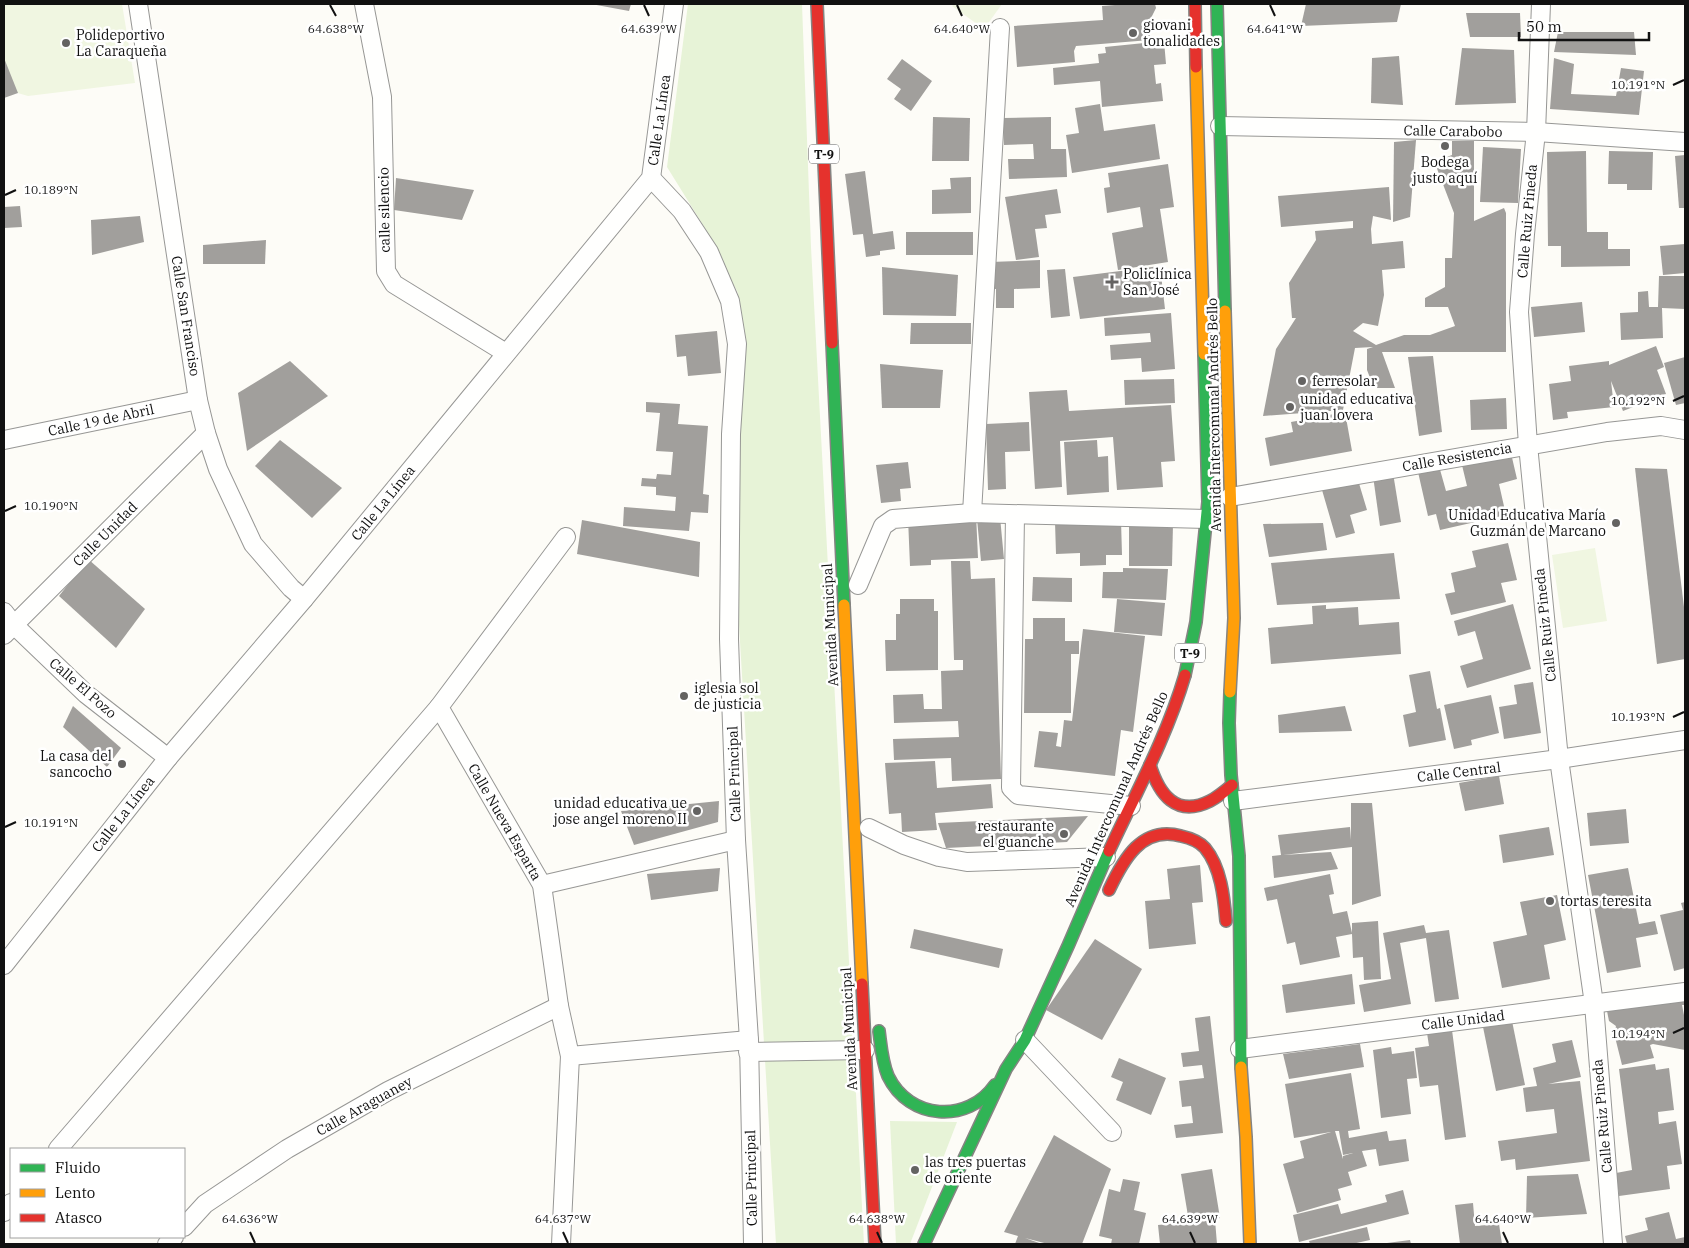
<svg xmlns="http://www.w3.org/2000/svg" width="1689" height="1248" viewBox="0 0 1689 1248" font-family="'IBM Plex Serif',serif">
	<style>
		.green { fill: #e7f3d7 }
		.pitch { fill: #f0f6e1 }
		.building { fill: #a19f9c; fill-rule: evenodd }
		.lines { fill: none; stroke-linecap: round; stroke-linejoin: round }
		.street-casing { stroke: #979795; stroke-width: 20 }
		.fast-casing { stroke: #858482; stroke-width: 14 }
		.slow-casing { stroke: #858482; stroke-width: 14 }
		.jam-casing { stroke: #858482; stroke-width: 14 }
		.street { stroke: #fffffe; stroke-width: 18 }
		.fast { stroke: #30b455; stroke-width: 11 }
		.slow { stroke: #ff9f0a; stroke-width: 11 }
		.jam { stroke: #e5322d; stroke-width: 11 }
		.ticks { fill: none; stroke: #111; stroke-width: 2 }
		.poi-dot { fill: #646362; stroke: #fff; stroke-width: 2 }
		.labels { text-anchor: middle; dominant-baseline: central; stroke-width: 5; stroke-linejoin: round; paint-order: stroke }
		.shield { fill: #fff; stroke: #585858; stroke-width: 1 }
		.shield-label { font-size: 12px; font-weight: bold; fill: #111 }
		.poi-label { font-size: 14px; fill: #111; stroke: #fff; text-anchor: start }
		.street-label { font-size: 14px; fill: #111; stroke: #fff }
		.ticks-label { font-size: 12px; text-anchor: middle; fill: #111; stroke: #fff; stroke-width: 5; stroke-linejoin: round; paint-order: stroke }
	</style>
	<rect width="100%" height="100%" fill="#fdfcf7"/>
	<g class="green">
		<polygon points="688,4 802,4 811,247 864,1244 776,1244 739,625 738,293 703,225 667,167"/>
		<polygon points="890,1121 957,1122 910,1244 896,1244"/>
	</g>
	<g class="pitch">
		<polygon points="4,4 122,4 135,83 28,96 4,89"/>
		<polygon points="954,4 1002,4 984,29 952,6"/>
		<polygon points="1595,548 1607,621 1563,628 1552,555"/>
	</g>
	<g class="building">
		<polygon points="591,4 631,4 629,11"/>
		<polygon points="1128,4 1155,4 1156,8 1149,22 1150,40 1076,46 1074,51 1075,62 1017,67 1014,26 1103,20 1102,6"/>
		<polygon points="1306,4 1401,4 1397,22 1301,26"/>
		<polygon points="1466,13 1520,13 1521,37 1470,37"/>
		<polygon points="1558,32 1634,32 1636,55 1554,52"/>
		<polygon points="1164,41 1166,64 1154,65 1156,84 1161,83 1163,101 1102,107 1100,81 1054,85 1053,68 1099,63 1098,54 1106,53 1105,47"/>
		<polygon points="1462,48 1514,50 1516,103 1455,105"/>
		<polygon points="1399,56 1403,105 1371,103 1372,58"/>
		<polygon points="4,58 18,93 4,98"/>
		<polygon points="1554,58 1574,64 1571,94 1616,96 1621,68 1644,71 1639,115 1550,109"/>
		<polygon points="902,59 932,81 911,111 894,99 901,89 887,79"/>
		<polygon points="1100,104 1104,131 1155,124 1160,159 1072,173 1066,135 1079,133 1075,108"/>
		<polygon points="933,117 970,118 969,161 932,161"/>
		<polygon points="1051,117 1051,149 1066,149 1067,177 1009,179 1008,159 1034,159 1033,144 1004,145 1003,118"/>
		<polygon points="1416,140 1410,217 1393,222 1394,142"/>
		<polygon points="1452,141 1474,141 1474,221 1504,208 1506,213 1506,352 1382,352 1395,388 1374,388 1367,370 1367,349 1373,347 1355,348 1343,410 1263,416 1276,349 1296,318 1292,318 1289,283 1316,240 1315,231 1353,228 1353,221 1281,227 1278,196 1389,187 1391,220 1373,216 1371,229 1372,244 1403,241 1405,268 1382,270 1384,295 1378,326 1363,323 1353,331 1376,345 1404,335 1430,335 1455,326 1448,307 1425,307 1425,298 1445,287 1445,258 1452,258 1454,213 1436,166 1436,161 1452,155"/>
		<polygon points="1483,147 1521,149 1518,203 1480,202"/>
		<polygon points="1586,151 1587,232 1608,232 1608,249 1630,249 1630,266 1561,267 1561,246 1548,246 1547,152"/>
		<polygon points="1609,151 1653,152 1652,190 1627,190 1627,184 1608,184"/>
		<polygon points="1685,155 1685,208 1679,208 1675,156"/>
		<polygon points="1168,164 1174,207 1160,209 1168,262 1118,270 1112,233 1143,227 1140,207 1107,213 1104,188 1110,187 1108,173"/>
		<polygon points="865,171 873,234 893,231 895,249 880,251 880,255 866,257 863,234 853,235 845,174"/>
		<polygon points="971,177 971,213 932,214 932,190 951,189 950,178"/>
		<polygon points="396,178 474,190 462,220 394,210"/>
		<polygon points="1057,189 1061,213 1045,215 1047,228 1035,229 1039,257 1016,260 1005,197"/>
		<polygon points="20,206 22,227 4,228 4,207"/>
		<polygon points="140,216 144,242 92,255 91,220"/>
		<rect x="906" y="232" width="67" height="23"/>
		<polygon points="266,240 265,264 203,264 203,245"/>
		<polygon points="1685,244 1685,273 1663,275 1660,246"/>
		<polygon points="1040,260 1040,288 1014,289 1014,308 996,308 996,289 991,289 990,262"/>
		<polygon points="1160,266 1165,309 1080,319 1073,277"/>
		<polygon points="882,267 958,275 956,316 883,315"/>
		<polygon points="1065,269 1070,316 1051,318 1047,270"/>
		<polygon points="1659,276 1685,276 1685,309 1662,308 1663,338 1621,340 1620,313 1638,312 1638,292 1648,291 1649,307 1658,307"/>
		<polygon points="1582,302 1585,332 1534,337 1531,307"/>
		<polygon points="1171,313 1175,369 1142,372 1141,358 1111,360 1110,345 1151,342 1150,333 1105,336 1104,318"/>
		<polygon points="911,323 971,323 971,344 910,344"/>
		<polygon points="717,331 721,373 688,376 686,356 677,357 675,335"/>
		<polygon points="1656,346 1664,367 1657,370 1666,394 1623,411 1611,381 1614,407 1567,412 1568,418 1553,420 1549,384 1571,381 1569,366 1609,361 1609,365"/>
		<polygon points="1433,356 1442,432 1419,436 1408,357"/>
		<polygon points="1685,357 1685,403 1676,405 1664,363"/>
		<polygon points="290,361 328,396 247,451 238,393"/>
		<polygon points="880,364 943,370 940,408 882,408"/>
		<polygon points="1174,379 1175,403 1125,405 1124,380"/>
		<polygon points="1067,390 1069,411 1171,405 1175,461 1161,462 1163,487 1117,490 1113,437 1060,441 1062,487 1035,489 1029,392"/>
		<polygon points="1506,398 1507,429 1471,430 1470,400"/>
		<polygon points="646,402 680,404 678,424 708,426 703,494 709,495 708,513 691,512 689,531 623,526 624,507 675,511 676,497 656,495 656,487 641,486 642,478 656,479 657,474 671,475 673,452 656,451 660,413 646,412"/>
		<polygon points="1345,412 1352,451 1270,466 1265,438 1293,432 1291,422"/>
		<polygon points="1029,422 1030,451 1005,452 1006,489 988,490 986,424"/>
		<polygon points="280,440 342,488 312,518 255,466"/>
		<polygon points="1097,440 1098,457 1108,456 1109,492 1067,495 1064,442"/>
		<polygon points="1510,449 1517,479 1499,484 1506,515 1440,530 1436,514 1428,516 1418,472 1439,466 1446,491 1467,486 1461,461"/>
		<polygon points="908,462 911,488 900,489 901,501 881,503 876,465"/>
		<polygon points="1635,468 1667,469 1685,615 1685,659 1657,664"/>
		<polygon points="1393,473 1401,522 1380,526 1373,476"/>
		<polygon points="1358,480 1367,510 1350,515 1355,533 1336,538 1322,490"/>
		<polygon points="976,514 978,558 931,560 931,565 910,566 908,518"/>
		<polygon points="1000,517 1004,559 981,561 977,519"/>
		<polygon points="582,520 700,542 699,577 577,554"/>
		<polygon points="1121,520 1122,555 1106,555 1106,565 1080,566 1080,553 1056,554 1055,522"/>
		<polygon points="1323,523 1327,550 1269,557 1263,524"/>
		<polygon points="1129,524 1173,524 1172,566 1129,566"/>
		<polygon points="1508,543 1517,580 1501,583 1506,602 1451,615 1445,594 1455,592 1451,573 1476,567 1472,551"/>
		<polygon points="1394,553 1400,599 1277,605 1271,563"/>
		<polygon points="88,559 145,609 116,648 59,596"/>
		<polygon points="951,561 970,561 971,579 995,578 1001,779 952,781 951,758 894,760 893,739 959,737 958,721 894,723 893,695 923,694 924,709 942,709 941,671 963,670 963,660 954,660"/>
		<polygon points="1123,568 1168,569 1166,600 1102,598 1103,572 1123,572"/>
		<polygon points="1033,577 1072,578 1072,602 1032,601"/>
		<polygon points="900,599 934,599 934,611 938,611 938,670 886,671 885,640 896,640 896,614 900,614"/>
		<polygon points="1117,599 1165,603 1162,636 1114,632"/>
		<polygon points="1513,604 1531,669 1467,688 1460,666 1483,659 1475,631 1458,636 1454,621"/>
		<polygon points="1326,605 1326,609 1358,607 1359,625 1399,622 1401,654 1271,664 1268,628 1313,624 1312,606"/>
		<polygon points="1033,618 1065,618 1065,641 1079,641 1079,654 1071,654 1071,713 1024,713 1025,639 1033,639"/>
		<polygon points="1083,629 1145,636 1133,732 1121,730 1115,776 1034,767 1039,731 1058,733 1056,746 1061,747 1064,720 1072,721"/>
		<polygon points="1430,671 1437,709 1440,708 1446,740 1409,747 1403,715 1416,712 1409,675"/>
		<polygon points="1533,682 1541,733 1504,739 1499,707 1517,704 1514,685"/>
		<polygon points="1491,695 1499,733 1471,740 1472,745 1454,749 1444,705"/>
		<polygon points="73,706 121,748 107,767 63,727"/>
		<polygon points="1345,706 1352,731 1279,733 1278,715"/>
		<polygon points="935,761 937,788 991,784 993,808 935,813 937,830 902,832 901,813 889,814 885,763"/>
		<polygon points="1499,776 1504,804 1465,811 1459,783"/>
		<polygon points="719,801 718,822 634,845 621,811"/>
		<polygon points="1351,803 1372,803 1381,896 1352,905 1352,847 1283,855 1331,852 1338,869 1274,878 1272,856 1281,855 1278,835 1350,827 1351,840"/>
		<polygon points="1626,809 1629,843 1590,846 1587,813"/>
		<polygon points="1088,816 1067,842 946,848 938,823"/>
		<polygon points="1549,827 1554,855 1503,863 1499,835"/>
		<polygon points="1200,865 1203,902 1192,903 1196,944 1149,949 1145,901 1170,899 1167,869"/>
		<polygon points="720,868 718,891 651,900 647,874"/>
		<polygon points="1628,868 1639,924 1655,921 1658,934 1636,938 1641,967 1607,973 1588,875"/>
		<polygon points="1330,874 1334,894 1329,895 1333,914 1347,911 1352,933 1352,923 1378,921 1381,979 1364,980 1363,957 1353,958 1352,934 1336,937 1340,957 1300,965 1295,942 1287,944 1277,899 1267,901 1264,888"/>
		<polygon points="1557,895 1566,940 1544,945 1550,979 1502,988 1493,942 1527,935 1520,902"/>
		<polygon points="1685,902 1685,968 1674,971 1660,915 1683,910 1681,903"/>
		<polygon points="1424,925 1426,933 1449,930 1459,999 1435,1002 1426,938 1400,943 1411,1004 1364,1012 1359,985 1391,979 1383,933"/>
		<polygon points="914,929 1003,949 999,968 910,948"/>
		<polygon points="1095,939 1142,969 1102,1040 1046,1010"/>
		<polygon points="1352,974 1355,1004 1286,1013 1282,985"/>
		<polygon points="1685,998 1685,1005 1682,1005 1685,1020 1685,1050 1653,1044 1650,1045 1654,1058 1622,1065 1614,1033 1616,1026 1609,1021 1606,1006"/>
		<polygon points="1210,1016 1223,1133 1176,1138 1174,1125 1193,1123 1191,1106 1182,1107 1179,1081 1204,1078 1202,1065 1183,1067 1181,1053 1199,1051 1195,1018"/>
		<polygon points="1512,1021 1525,1085 1496,1091 1483,1027"/>
		<polygon points="1452,1030 1466,1137 1445,1140 1438,1085 1420,1087 1415,1048 1429,1046 1427,1033"/>
		<polygon points="1572,1040 1581,1077 1548,1084 1580,1081 1590,1161 1516,1170 1515,1159 1501,1161 1498,1141 1557,1133 1554,1109 1526,1112 1523,1088 1537,1086 1533,1068 1556,1062 1552,1044"/>
		<polygon points="1360,1044 1364,1067 1289,1079 1283,1054"/>
		<polygon points="1391,1047 1392,1054 1414,1051 1417,1078 1407,1079 1411,1114 1381,1118 1373,1050"/>
		<polygon points="1119,1058 1166,1078 1151,1115 1116,1100 1123,1082 1111,1077"/>
		<polygon points="1655,1064 1656,1070 1669,1068 1674,1110 1658,1112 1659,1124 1676,1121 1682,1164 1667,1166 1670,1189 1619,1196 1616,1173 1632,1170 1619,1069"/>
		<path d="M1351,1073L1360,1129L1348,1131L1349,1138L1387,1131L1389,1141L1406,1139L1409,1161L1379,1166L1376,1149L1362,1151L1367,1166L1348,1172L1352,1185L1338,1189L1341,1200L1297,1213L1283,1164L1304,1158L1300,1141L1331,1132L1294,1138L1285,1084ZM1335,1131H1339L1343,1155L1353,1153L1343,1156V1159Z"/>
		<polygon points="1054,1135 1111,1169 1082,1244 1048,1244 1025,1238 1042,1244 1015,1244 1018,1236 1004,1232"/>
		<polygon points="1212,1169 1220,1218 1197,1222 1215,1220 1217,1244 1160,1244 1158,1225 1189,1222 1181,1174"/>
		<polygon points="1578,1174 1587,1214 1526,1218 1527,1176"/>
		<polygon points="1123,1179 1140,1182 1134,1210 1146,1213 1139,1244 1111,1244 1112,1239 1099,1236 1109,1189 1120,1192"/>
		<polygon points="1403,1190 1409,1214 1299,1242 1293,1215 1338,1204 1341,1214 1387,1202 1385,1195"/>
		<polygon points="1473,1203 1475,1226 1499,1224 1502,1244 1460,1244 1455,1205"/>
		<polygon points="1669,1212 1676,1239 1685,1237 1685,1244 1627,1244 1625,1236 1648,1230 1645,1218"/>
		<polygon points="1367,1227 1370,1240 1352,1244 1310,1244 1309,1241"/>
		<polygon points="1410,1240 1411,1244 1387,1244 1387,1243"/>
	</g>
	<g class="lines">
		<g class="street-casing">
			<g id="street">
				<polyline points="138,4 198,400 206,433 218,469 253,544 291,588 304,599"/>
				<polyline points="364,4 382,97 386,271 394,284 506,353"/>
				<polyline points="1541,4 1536,132 1525,234 1519,312 1528,445 1559,759 1594,1004 1613,1244"/>
				<polyline points="1220,126 1536,132 1685,142"/>
				<polyline points="651,178 682,211 709,252 730,301 737,344 731,434 729,639 736,840 749,1040 753,1244"/>
				<polyline points="4,440 198,400"/>
				<polyline points="1230,497 1607,432 1661,426 1685,430"/>
				<polyline points="972,513 1000,28"/>
				<polyline points="1015,515 1011,788 1018,795 1131,806"/>
				<polyline points="858,585 883,526 893,519 972,513 1207,519"/>
				<polyline points="4,612 14,625 86,694 168,758"/>
				<polyline points="4,635 206,433"/>
				<polyline points="1233,801 1559,759 1685,740"/>
				<polyline points="869,828 904,845 939,857 967,862 1106,857"/>
				<polyline points="542,885 736,840"/>
				<polyline points="4,965 168,758 304,599 651,178 674,4"/>
				<polyline points="1025,1040 1112,1132"/>
				<polyline points="1240,1049 1685,992"/>
				<polyline points="748,1052 865,1050"/>
				<polyline points="570,1056 749,1040"/>
				<polyline points="58,1149 439,707"/>
				<polyline points="4,1212 11,1203"/>
				<polyline points="184,1227 205,1204 287,1149 388,1091 559,1006"/>
				<polyline points="167,1244 174,1237"/>
				<polyline points="561,1244 570,1056 559,1006 542,885 439,707 566,537"/>
			</g>
		</g>
		<g class="fast-casing">
			<g id="fast">
				<polyline points="1217,4 1225,311"/>
				<polyline points="832,343 844,605"/>
				<polyline points="1185,675 1196,622 1208,502 1204,354"/>
				<polyline points="1230,692 1229,723 1231,775 1239,856 1241,1067"/>
				<path d="M879,1031C881,1046 882,1062 888,1076C909,1120 968,1124 995,1085"/>
				<polyline points="924,1244 1006,1069 1025,1040 1068,946 1109,851"/>
			</g>
		</g>
		<g class="slow-casing">
			<g id="slow">
				<polyline points="1196,67 1204,354"/>
				<polyline points="1225,311 1234,618 1230,692"/>
				<polyline points="844,605 862,984"/>
				<polyline points="1241,1067 1246,1137 1250,1244"/>
			</g>
		</g>
		<g class="jam-casing">
			<g id="jam">
				<polyline points="817,4 832,343"/>
				<polyline points="1195,4 1196,67"/>
				<path d="M1150,765C1159,794 1176,818 1210,801C1218,797 1225,791 1232,785"/>
				<path d="M1109,851C1136,793 1167,736 1185,675"/>
				<path d="M1109,890C1123,860 1142,825 1181,836C1190,838 1199,841 1205,848C1221,867 1224,898 1226,921"/>
				<polyline points="862,984 875,1244"/>
			</g>
		</g>
		<use href="#street" class="street"/>
		<use href="#fast" class="fast"/>
		<use href="#slow" class="slow"/>
		<use href="#jam" class="jam"/>
	</g>
	<path class="ticks" d="M330,5L336,16M644,5L649,16M957,5L962,16M1270,5L1275,16M1673,85L1684,80M5,195L16,190M1673,401L1684,396M5,511L16,506M1673,717L1684,712M5,827L16,822M1673,1033L1684,1028M250,1232L255,1243M563,1232L568,1243M877,1232L882,1243M1190,1232L1195,1243M1503,1232L1508,1243"/>
	<g class="poi-dot">
		<circle cx="1133" cy="33" r="5"/>
		<circle cx="66" cy="43" r="5"/>
		<circle cx="1445" cy="146" r="5"/>
		<path d="M1109.5 274.5h5v5h5v5h-5v5h-5v-5h-5v-5h5z"/>
		<circle cx="1302" cy="381" r="5"/>
		<circle cx="1290" cy="407" r="5"/>
		<circle cx="1616" cy="523" r="5"/>
		<circle cx="684" cy="696" r="5"/>
		<circle cx="122" cy="764" r="5"/>
		<circle cx="697" cy="811" r="5"/>
		<circle cx="1064" cy="834" r="5"/>
		<circle cx="1550" cy="901" r="5"/>
		<circle cx="915" cy="1170" r="5"/>
	</g>
	<g class="labels">
		<g class="shield">
			<rect x="809" y="144.5" width="30" height="19" rx="4"/>
			<rect x="1175" y="643.5" width="30" height="19" rx="4"/>
		</g>
		<g class="shield-label">
			<text x="824" y="154">T-9</text>
			<text x="1190" y="653">T-9</text>
		</g>
		<g class="poi-label">
			<text x="1143" y="25">giovani<tspan x="1143" dy="16">tonalidades</tspan></text>
			<text x="76" y="35">Polideportivo<tspan x="76" dy="16">La Caraqueña</tspan></text>
			<text x="1445" y="162" text-anchor="middle">Bodega<tspan x="1445" dy="16">justo aquí</tspan></text>
			<text x="1123" y="274">Policlínica<tspan x="1123" dy="16">San José</tspan></text>
			<text x="1312" y="381">ferresolar</text>
			<text x="1300" y="399">unidad educativa<tspan x="1300" dy="16">juan lovera</tspan></text>
			<text x="1606" y="515" text-anchor="end">Unidad Educativa María<tspan x="1606" dy="16">Guzmán de Marcano</tspan></text>
			<text x="694" y="688">iglesia sol<tspan x="694" dy="16">de justicia</tspan></text>
			<text x="112" y="756" text-anchor="end">La casa del<tspan x="112" dy="16">sancocho</tspan></text>
			<text x="687" y="803" text-anchor="end">unidad educativa ue<tspan x="687" dy="16">jose angel moreno II</tspan></text>
			<text x="1054" y="826" text-anchor="end">restaurante<tspan x="1054" dy="16">el guanche</tspan></text>
			<text x="1560" y="901">tortas teresita</text>
			<text x="925" y="1162">las tres puertas<tspan x="925" dy="16">de oriente</tspan></text>
		</g>
		<g class="street-label">
			<text transform="translate(659 120) rotate(-82)">Calle La Línea</text>
			<text transform="translate(1453 131) rotate(1)">Calle Carabobo</text>
			<text transform="translate(384 210) rotate(-91)">calle silencio</text>
			<text transform="translate(1527 221) rotate(-85)">Calle Ruiz Pineda</text>
			<text transform="translate(186 316) rotate(81)">Calle San Franciso</text>
			<text transform="translate(1214 415) rotate(-91)">Avenida Intercomunal Andrés Bello</text>
			<text transform="translate(101 420) rotate(-12)">Calle 19 de Abril</text>
			<text transform="translate(1457 457) rotate(-10)">Calle Resistencia</text>
			<text transform="translate(383 503) rotate(-51)">Calle La Línea</text>
			<text transform="translate(105 534) rotate(-45)">Calle Unidad</text>
			<text transform="translate(830 625) rotate(-93)">Avenida Municipal</text>
			<text transform="translate(1545 625) rotate(-96)">Calle Ruiz Pineda</text>
			<text transform="translate(83 688) rotate(41)">Calle El Pozo</text>
			<text transform="translate(1459 772) rotate(-7)">Calle Central</text>
			<text transform="translate(734 774) rotate(-92)">Calle Principal</text>
			<text transform="translate(1116 799) rotate(-66)">Avenida Intercomunal Andrés Bello</text>
			<text transform="translate(123 814) rotate(-52)">Calle La Línea</text>
			<text transform="translate(505 822) rotate(60)">Calle Nueva Esparta</text>
			<text transform="translate(1463 1020) rotate(-7)">Calle Unidad</text>
			<text transform="translate(849 1029) rotate(-93)">Avenida Municipal</text>
			<text transform="translate(364 1106) rotate(-29)">Calle Araguaney</text>
			<text transform="translate(1602 1116) rotate(-95)">Calle Ruiz Pineda</text>
			<text transform="translate(751 1178) rotate(-91)">Calle Principal</text>
		</g>
	</g>
	<g class="ticks-label">
		<text x="336" y="33">64.638°W</text>
		<text x="649" y="33">64.639°W</text>
		<text x="962" y="33">64.640°W</text>
		<text x="1275" y="33">64.641°W</text>
		<text x="1638" y="89">10.191°N</text>
		<text x="51" y="194">10.189°N</text>
		<text x="1638" y="405">10.192°N</text>
		<text x="51" y="510">10.190°N</text>
		<text x="1638" y="721">10.193°N</text>
		<text x="51" y="827">10.191°N</text>
		<text x="1638" y="1038">10.194°N</text>
		<text x="250" y="1223">64.636°W</text>
		<text x="563" y="1223">64.637°W</text>
		<text x="877" y="1223">64.638°W</text>
		<text x="1190" y="1223">64.639°W</text>
		<text x="1503" y="1223">64.640°W</text>
	</g>
	<rect width="1689" height="1248" fill="none" stroke="#111111" stroke-width="10"/>
	<rect x="10" y="1148" width="175" height="90" fill="#ffffff" stroke="#a0a0a0"/>
	<rect x="20" y="1164" width="25" height="8" fill="#30b455" stroke="#a0a0a0"/>
	<text x="55" y="1173" font-size="15" fill="#111111">Fluido</text>
	<rect x="20" y="1189" width="25" height="8" fill="#ff9f0a" stroke="#a0a0a0"/>
	<text x="55" y="1198" font-size="15" fill="#111111">Lento</text>
	<rect x="20" y="1214" width="25" height="8" fill="#e5322d" stroke="#a0a0a0"/>
	<text x="55" y="1223" font-size="15" fill="#111111">Atasco</text>
	<path d="M1519 32v8h130v-8" fill="none" stroke="#111111" stroke-width="2.5"/>
	<text x="1526" y="32" font-size="15" fill="#111111" stroke="#ffffff" stroke-width="4" paint-order="stroke">50 m</text>
</svg>
